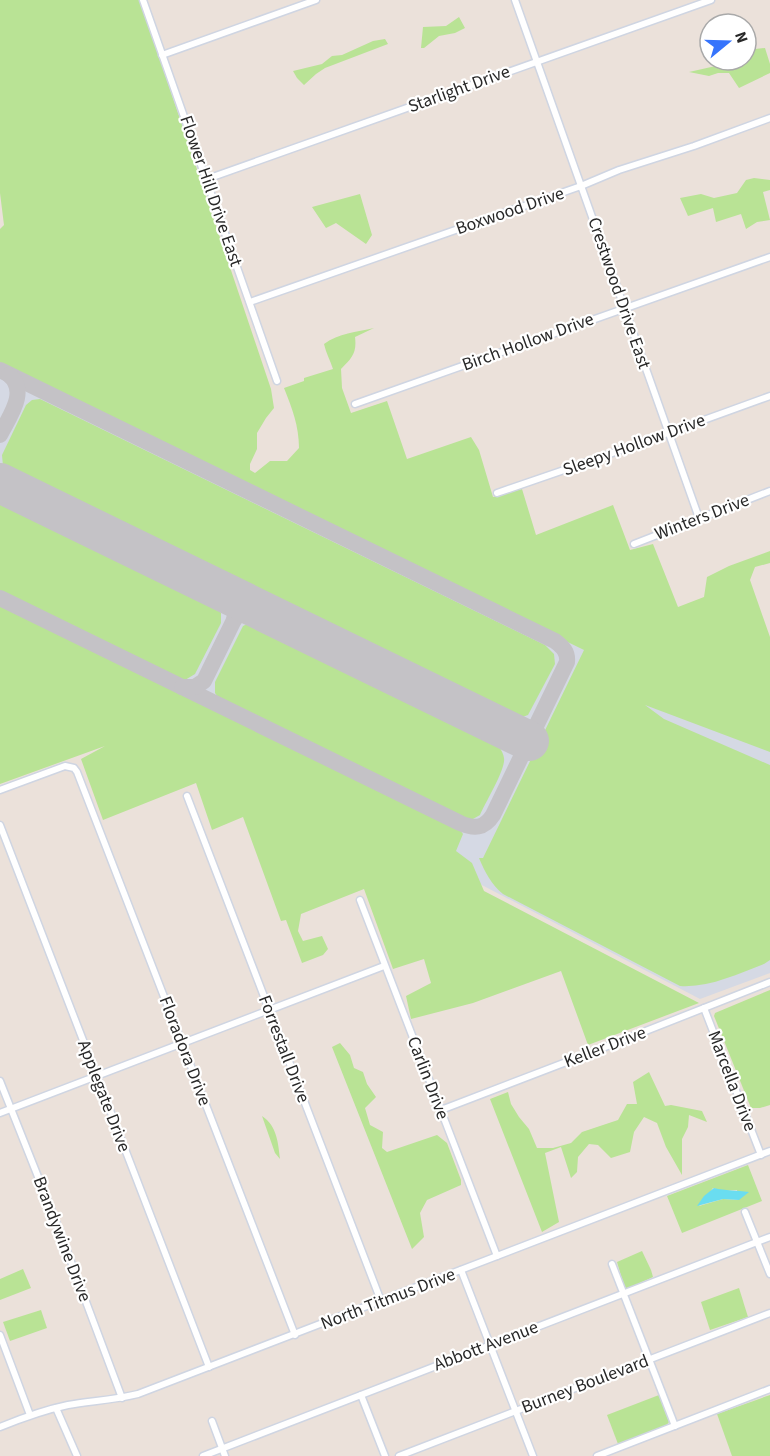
<svg xmlns="http://www.w3.org/2000/svg" width="770" height="1456" viewBox="0 0 770 1456" font-family="'Source Sans 3',sans-serif">
	<style>
		.airport { fill: #d5d9e4 }
		.green { fill: #b9e395; fill-rule: evenodd }
		.water { fill: #6addf0 }
		.lines { fill: none; stroke-linecap: round; stroke-linejoin: round }
		.taxiway { stroke: #c4c2c6; stroke-width: 16 }
		.runway { stroke: #c4c2c6; stroke-width: 40 }
		.minor-casing { stroke: #cfd5e2; stroke-width: 9 }
		.minor { stroke: #fff; stroke-width: 6 }
		.labels { text-anchor: middle; dominant-baseline: central; stroke-width: 4.5; stroke-linejoin: round; paint-order: stroke }
		.street-label { font-size: 18px; fill: #282828; stroke: #fff }
	</style>
	<rect width="100%" height="100%" fill="#ebe1da"/>
	<polygon class="airport" points="0,319 48,374 770,745 770,973 700,999 0,633"/>
	<g class="green">
		<path d="M0,0H140L271,389L274,408L266,418L257,433V449L250,464V470L255,473L270,461H287L299,448C299,426 292,408 284,388L304,381V378L333,369C330,360 326,353 324,344C339,333 356,332 374,328L355,337C357,353 352,358 341,369L342,388L351,413L387,401L407,459L471,437L479,450L493,497L522,489L536,535L613,505L630,550L653,544L678,607L704,597L707,577L729,566L770,551V563L755,567L750,580L770,637V752L645,705L664,719L770,765V960L764,964C737,974 709,988 680,986L503,894C491,884 485,872 479,858H483L584,650L251,488L250,485L245,482L241,483L0,365V229L4,225L0,193Z"/>
		<polygon points="459,17 465,28 455,33 439,36 424,48 421,48 423,27 446,26"/>
		<polygon points="385,39 388,44 325,68 316,74 304,85 297,78 293,71 322,64 332,56 342,55 373,41"/>
		<polygon points="765,48 770,64 770,73 739,88 729,73 718,73 709,76 689,72 720,65 726,60 746,60 746,50"/>
		<polygon points="754,178 770,180 770,190 763,192 770,220 757,222 746,229 741,214 716,222 713,208 688,216 680,198 701,194 714,198 737,193 746,180"/>
		<polygon points="360,194 372,235 366,244 336,223 326,228 312,207"/>
		<polygon points="40,399 545,645 554,654 555,664 528,715 517,719 506,717 11,474 3,466 2,455 26,405 32,400"/>
		<polygon points="0,499 214,603 221,613 221,623 195,674 185,680 176,679 0,593"/>
		<polygon points="0,606 460,830 463,834 456,851 472,863 484,891 699,1003 588,1045 561,971 473,1003 411,1019 406,996 431,983 424,959 393,969 364,889 301,914 298,931 303,941 322,936 328,949 323,955 302,963 286,920 281,921 243,817 212,830 196,783 103,820 81,759 105,746 0,784"/>
		<path d="M249,623L258,625L492,738C496,743 503,750 504,758C506,769 485,803 480,815L473,819H464L221,701L215,693V682L243,626Z"/>
		<polygon points="770,990 770,1105 760,1108 751,1108 714,1016 715,1013"/>
		<polygon points="340,1043 350,1055 354,1068 363,1072 367,1084 376,1097 365,1108 370,1125 383,1132 382,1148 387,1152 437,1135 447,1143 461,1180 461,1185 427,1200 420,1213 424,1237 412,1249 332,1047"/>
		<polygon points="649,1072 665,1106 671,1105 702,1111 707,1122 689,1115 688,1127 682,1139 682,1175 666,1147 657,1123 644,1117 634,1132 630,1152 611,1158 598,1145 589,1144 578,1157 577,1172 571,1178 561,1147 545,1153 559,1222 542,1232 490,1099 508,1092 511,1104 519,1117 529,1129 537,1148 553,1148 571,1143 582,1132 618,1120 627,1104 637,1104 633,1082"/>
		<path d="M262,1116C277,1126 278,1142 280,1159L275,1153Z"/>
		<path d="M748,1165L762,1201L682,1233L667,1196ZM713,1188L723,1191L737,1190L739,1200L723,1199L699,1206Z"/>
		<polygon points="642,1251 651,1270 653,1277 627,1289 624,1286 617,1262"/>
		<polygon points="23,1269 31,1288 0,1300 0,1279"/>
		<polygon points="739,1288 748,1317 710,1330 701,1302"/>
		<polygon points="41,1310 47,1328 10,1341 3,1322"/>
		<polygon points="659,1395 669,1422 666,1426 618,1444 607,1415"/>
		<polygon points="770,1395 770,1456 732,1456 717,1414"/>
	</g>
	<path class="water" d="M714,1188C725,1191 737,1190 749,1192L739,1200L723,1199L697,1206L704,1196Z"/>
	<g class="lines">
		<g class="taxiway">
			<path d="M0,370L555,641C563,647 568,652 567,662L493,815C484,829 474,829 460,823L0,598"/>
			<path d="M0,435C9,417 29,391 9,375"/>
			<path d="M234,620C241,610 250,609 261,611"/>
			<path d="M182,687H195L204,681L234,620C237,609 233,601 226,593"/>
		</g>
		<polyline class="runway" points="0,483 529,741"/>
		<g class="minor-casing">
			<g id="minor">
				<polyline points="143,0 277,381"/>
				<polyline points="515,0 699,518"/>
				<polyline points="162,55 316,0"/>
				<polyline points="207,179 711,0"/>
				<polyline points="250,302 581,186 619,170 694,146 770,118"/>
				<polyline points="355,404 770,257"/>
				<polyline points="497,493 596,459 770,396"/>
				<polyline points="634,544 770,491"/>
				<polyline points="0,790 65,766 74,768 77,772 295,1335"/>
				<polyline points="187,796 381,1301"/>
				<polyline points="0,825 209,1367"/>
				<polyline points="360,900 497,1256"/>
				<polyline points="704,1008 761,1155"/>
				<polyline points="0,1081 58,1227 122,1398"/>
				<polyline points="441,1110 595,1051 770,982"/>
				<polyline points="0,1113 384,966"/>
				<polyline points="745,1212 770,1274"/>
				<polyline points="612,1264 675,1426"/>
				<polyline points="461,1270 533,1456"/>
				<polyline points="0,1335 30,1415"/>
				<polyline points="361,1395 385,1456"/>
				<polyline points="56,1408 77,1456"/>
				<polyline points="212,1421 225,1456"/>
				<path d="M0,1427C22,1418 44,1410 68,1405C91,1401 114,1400 138,1394L770,1151"/>
				<polyline points="203,1456 770,1237"/>
				<polyline points="399,1456 770,1313"/>
				<polyline points="597,1456 770,1389"/>
			</g>
		</g>
		<use href="#minor" class="minor"/>
	</g>
	<g class="labels">
		<g class="street-label">
			<text transform="translate(459 89) rotate(-20)">Starlight Drive</text>
			<text transform="translate(211 191) rotate(71)">Flower Hill Drive East</text>
			<text transform="translate(510 211) rotate(-19)">Boxwood Drive</text>
			<text transform="translate(619 293) rotate(71)">Crestwood Drive East</text>
			<text transform="translate(528 342) rotate(-20)">Birch Hollow Drive</text>
			<text transform="translate(634 445) rotate(-20)">Sleepy Hollow Drive</text>
			<text transform="translate(702 517) rotate(-21)">Winters Drive</text>
			<text transform="translate(605 1047) rotate(-21)">Keller Drive</text>
			<text transform="translate(284 1049) rotate(69)">Forrestall Drive</text>
			<text transform="translate(185 1051) rotate(69)">Floradora Drive</text>
			<text transform="translate(428 1078) rotate(69)">Carlin Drive</text>
			<text transform="translate(732 1081) rotate(69)">Marcella Drive</text>
			<text transform="translate(104 1096) rotate(69)">Applegate Drive</text>
			<text transform="translate(62 1239) rotate(69)">Brandywine Drive</text>
			<text transform="translate(388 1299) rotate(-21)">North Titmus Drive</text>
			<text transform="translate(486 1346) rotate(-21)">Abbott Avenue</text>
			<text transform="translate(585 1384) rotate(-21)">Burney Boulevard</text>
		</g>
	</g>
	<g transform="translate(728 42) rotate(71)"><circle r="28" fill="#ffffff" stroke="#a9a9a9" stroke-width="1.5"/>
	<path d="M0-4.5L10 22L0 15L-10 22Z" fill="#3674fc"/>
	<text y="-9" font-size="16" font-weight="bold" text-anchor="middle" fill="#282828">N</text>
	</g>
</svg>
